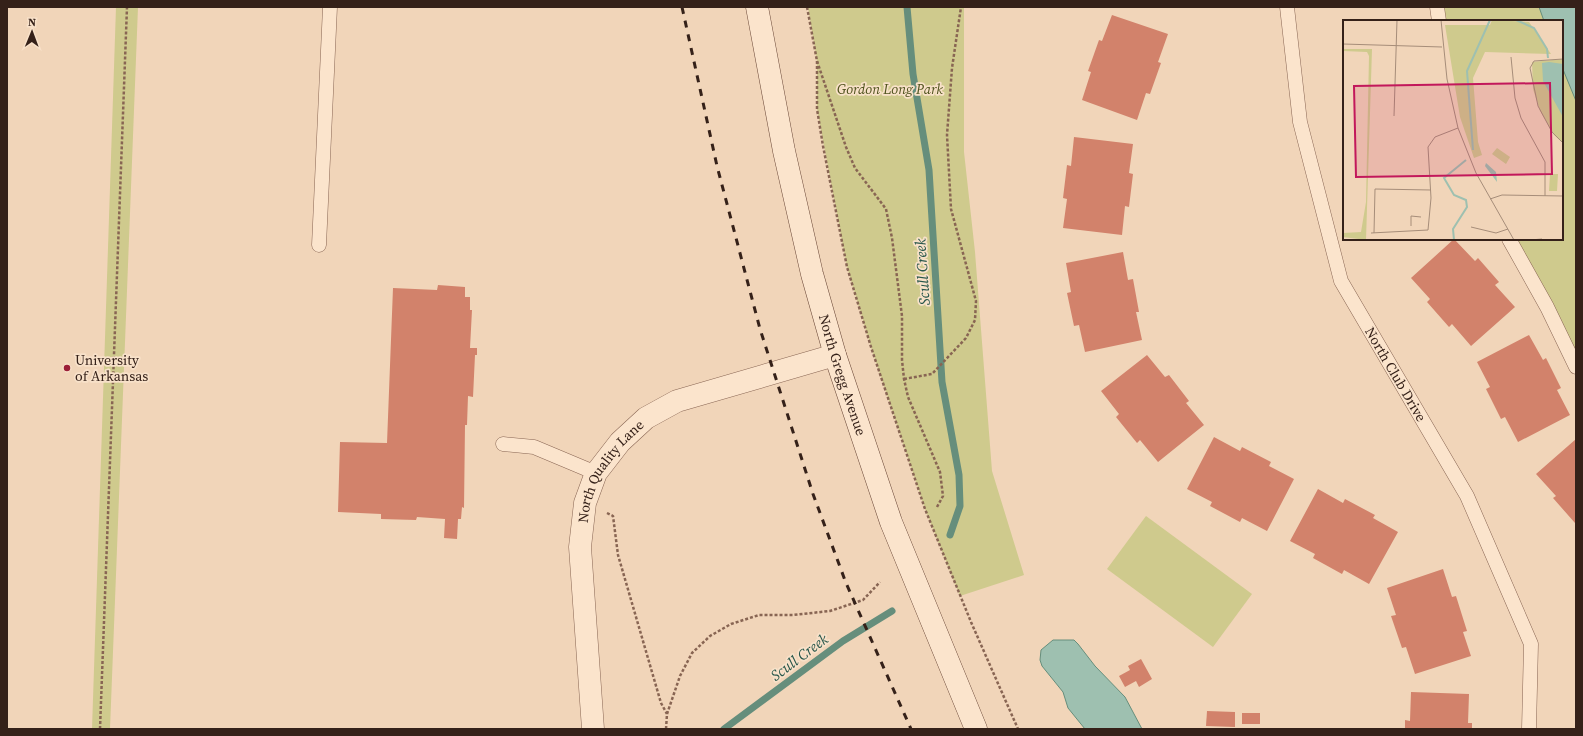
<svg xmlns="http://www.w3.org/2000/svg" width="1583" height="736" viewBox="0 0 1583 736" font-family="'Source Serif 4',serif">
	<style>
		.green { fill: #cfca8d }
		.water { fill: #9ec0b0; stroke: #668e7c }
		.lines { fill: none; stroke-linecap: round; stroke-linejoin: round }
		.stream { stroke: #668e7c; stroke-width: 7 }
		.building { fill: #d2826b }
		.service-casing { stroke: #886553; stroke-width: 15 }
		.minor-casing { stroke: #886553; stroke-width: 23 }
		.secondary-casing { stroke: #694636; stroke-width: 23 }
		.path { stroke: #886553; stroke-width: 2.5; stroke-dasharray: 3 2; stroke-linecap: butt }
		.service { stroke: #fbe4cc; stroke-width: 14 }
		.minor { stroke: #fbe4cc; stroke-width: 22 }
		.secondary { stroke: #fbe4cc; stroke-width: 22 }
		.rail { stroke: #352119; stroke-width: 3; stroke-dasharray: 7 7; stroke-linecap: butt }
		.poi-dot { fill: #9b1e37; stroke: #f8e1c9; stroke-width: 1.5 }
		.labels { text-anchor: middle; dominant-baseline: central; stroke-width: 3.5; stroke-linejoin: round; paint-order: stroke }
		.park-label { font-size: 14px; font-style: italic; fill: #50531e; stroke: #f8e1c9 }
		.poi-label { font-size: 14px; fill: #352119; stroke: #f8e1c9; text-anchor: start }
		.street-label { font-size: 14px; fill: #352119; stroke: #f8e1c9 }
		.water-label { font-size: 15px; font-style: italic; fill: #27564a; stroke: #f8e1c9 }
		.inset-river { fill: none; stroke: #9ec0b0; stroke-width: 2 }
		.inset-road { fill: none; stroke: #a68d79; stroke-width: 1 }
		.view { fill: #c2185b; fill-opacity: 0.15; stroke: #c2185b; stroke-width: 2 }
		.inset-edge { fill: none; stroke: #352119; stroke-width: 2 }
	</style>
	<rect width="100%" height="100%" fill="#f1d5b9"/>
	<g class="green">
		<polygon points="116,7 138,7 110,729 92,729"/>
		<polygon points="808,7 964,7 964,152 975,252 992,471 1024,575 960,596 925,509 871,347 847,267 817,109 817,61"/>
		<polygon points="1437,7 1576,7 1576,367 1509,239 1562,239 1562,21 1439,21"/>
		<polygon points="1146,516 1252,594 1213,647 1107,569"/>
	</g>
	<g class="water">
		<polygon points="1539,7 1576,7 1576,101 1562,67 1562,21 1544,21"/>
		<polygon points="1053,640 1074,640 1078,644 1095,666 1125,697 1142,729 1085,729 1068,708 1063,692 1042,666 1040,660 1041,650"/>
	</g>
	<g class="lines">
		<g class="stream">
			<polyline points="907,7 913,74 929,170 942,382 959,475 960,506 950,535"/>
			<polyline points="724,729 843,641 892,611"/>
		</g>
	</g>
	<g class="building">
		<polygon points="1112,15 1168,34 1158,62 1161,63 1150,94 1146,93 1137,120 1082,100 1091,72 1088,71 1099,40 1102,41"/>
		<polygon points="1074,137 1133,144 1129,173 1133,174 1129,207 1125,206 1122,235 1063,228 1067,199 1063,198 1067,165 1071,166"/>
		<polygon points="1454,239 1475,261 1478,258 1499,282 1495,285 1515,307 1471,346 1452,324 1449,327 1427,302 1430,299 1411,278"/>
		<polygon points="1123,252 1128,280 1133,279 1139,312 1136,312 1142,340 1085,352 1079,325 1074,326 1067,293 1071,292 1066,263"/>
		<polygon points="438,285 465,287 465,297 470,297 470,310 472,310 470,348 477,348 477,355 475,355 473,397 468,396 467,425 465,425 464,508 462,507 461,519 458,519 457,539 444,538 445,519 417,517 416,520 381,519 381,514 338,512 340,442 387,443 393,288 437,290"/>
		<polygon points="1529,335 1543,360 1546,358 1561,388 1557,390 1570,415 1518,442 1505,417 1501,419 1486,389 1490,387 1477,362"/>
		<polygon points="1147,355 1165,377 1169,375 1189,401 1186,403 1204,425 1158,462 1140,440 1137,443 1116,417 1119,414 1101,391"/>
		<polygon points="1214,437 1240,451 1242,447 1271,462 1269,466 1294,479 1267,531 1242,518 1240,522 1210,506 1212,502 1187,489"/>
		<polygon points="1576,439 1576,522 1575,523 1553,498 1556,496 1536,474"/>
		<polygon points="1318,489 1343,503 1345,499 1375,515 1373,518 1398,532 1369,584 1344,570 1342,574 1313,558 1315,554 1290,541"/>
		<polygon points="1443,569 1452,597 1456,596 1467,631 1463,632 1471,656 1415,674 1406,647 1402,648 1391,616 1396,615 1387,588"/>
		<polygon points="1141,659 1152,679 1139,687 1136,681 1125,687 1119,676 1130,670 1128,666"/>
		<polygon points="1411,692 1469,694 1468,723 1472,723 1472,729 1405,729 1405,720 1410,721"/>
		<polygon points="1207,711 1235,712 1235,727 1206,726"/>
		<rect x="1242" y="713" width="18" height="11"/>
	</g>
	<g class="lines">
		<g class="service-casing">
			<g id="service">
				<path id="s1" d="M1287,7L1300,122L1341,281L1467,496L1531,644L1529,729"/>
				<polyline points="1437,7 1439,21"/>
				<polyline points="1509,239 1547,307 1576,367"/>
				<polyline points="319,245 330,7"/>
				<polyline points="503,444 534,447 596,473"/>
			</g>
		</g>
		<g class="minor-casing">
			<g id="minor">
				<path id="s2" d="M593,729L580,547L585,503L596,473L620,442L646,418L677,401L835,355"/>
			</g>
		</g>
		<g class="secondary-casing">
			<g id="secondary">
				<path id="s3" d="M757,7L784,151L812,274L835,355L891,522L976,729"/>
			</g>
		</g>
		<g class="path">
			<polyline points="807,7 817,61 846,147 855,168 886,209 892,238 902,316 902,360 904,379 908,397 940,472 943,496 937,507"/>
			<polyline points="817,61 817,109 823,146 847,267 871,347 925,509 971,622 1018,729"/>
			<polyline points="904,379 932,374 966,338 975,320 976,301 951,209 947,135 952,68 961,7"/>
			<polyline points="607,513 613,516 618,555 661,703 667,714"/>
			<polyline points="100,729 127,7"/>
			<polyline points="666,729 667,714 680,676 692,653 710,636 731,624 759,615 793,615 830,611 863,600 880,582"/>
		</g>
		<use href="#service" class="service"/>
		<use href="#minor" class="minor"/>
		<use href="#secondary" class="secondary"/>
		<polyline class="rail" points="682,7 717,166 760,329 813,494 846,583 911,729"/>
	</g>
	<circle class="poi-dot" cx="67" cy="368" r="4"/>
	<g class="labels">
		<g class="park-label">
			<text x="890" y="89">Gordon Long Park</text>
		</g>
		<g class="poi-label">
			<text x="75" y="360">University<tspan x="75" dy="16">of Arkansas</tspan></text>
		</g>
		<g class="street-label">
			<text stroke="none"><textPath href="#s1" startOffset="388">North Club Drive</textPath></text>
			<text stroke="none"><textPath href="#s3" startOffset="378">North Gregg Avenue</textPath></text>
			<text stroke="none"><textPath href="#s2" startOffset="267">North Quality Lane</textPath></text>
		</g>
		<g class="water-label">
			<text transform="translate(922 272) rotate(-94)">Scull Creek</text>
			<text transform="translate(799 657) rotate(-37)">Scull Creek</text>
		</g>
	</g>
	<g transform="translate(1343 20)">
		<rect width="220" height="220" fill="#f1d5b9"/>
		<path d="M149,0L186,2L208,34L142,32L130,58L135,122L139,135L131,138L117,97L102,5H147ZM0,29H29L23,220L0,217V213L18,212L23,182L26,36L24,32L0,31ZM220,39V123L211,115L197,91L190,69L189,42ZM154,128L167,137L163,144L149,134ZM207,154H215L214,171H206Z" fill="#cfca8d"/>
		<path d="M206,42L220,44V97L200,61L199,43ZM143,143L153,152L154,162L142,146Z" fill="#9ec0b0"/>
		<path class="inset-river" d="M173,0L191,8L204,29L205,38M130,130L124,51L147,0M111,220L110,209L124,187L123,180L111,175L101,158L123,140"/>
		<path class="inset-road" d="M98,0L104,59L115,108L133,153L171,220M0,24L99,27M168,37L172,78L178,98L202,142V176M220,39L191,41L187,48L195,86L209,112L220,123M51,96L54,0M147,179L159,175L220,176M68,206V196L78,197M128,207L153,213L165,209M28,213L85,210L88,178L85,127L92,117L115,108M31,213L32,169L88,170M187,220L199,219"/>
		<path class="view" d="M207,63L209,154L13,157L11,66Z"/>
		<rect width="220" height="220" class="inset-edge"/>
	</g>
	<rect width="1583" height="736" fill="none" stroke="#352119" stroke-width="16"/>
	<g transform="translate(32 32) rotate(1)" stroke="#f8e1c9" stroke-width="3" paint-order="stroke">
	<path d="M0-3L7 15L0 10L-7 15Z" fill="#352119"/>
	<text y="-6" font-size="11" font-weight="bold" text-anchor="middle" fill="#352119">N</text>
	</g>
</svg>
